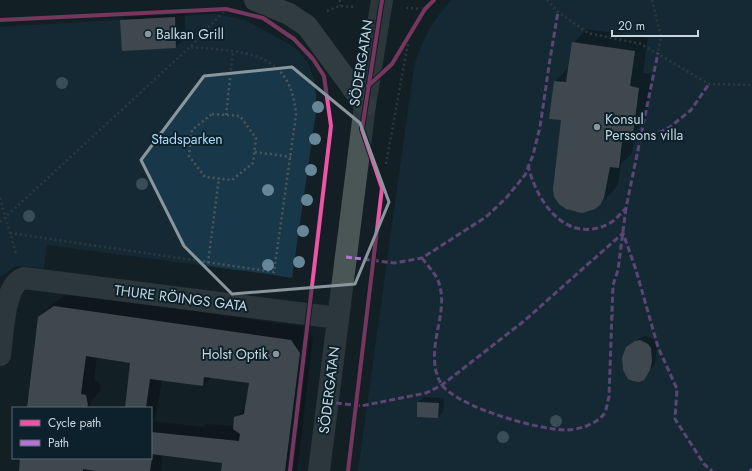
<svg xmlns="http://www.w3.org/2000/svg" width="752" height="471" viewBox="0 0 752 471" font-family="Jost,sans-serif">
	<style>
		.green { fill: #183748 }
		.shadow { fill: #0007; fill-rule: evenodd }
		.building { fill: #747b82 }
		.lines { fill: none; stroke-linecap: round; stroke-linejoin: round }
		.path { stroke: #4e585b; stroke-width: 2.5; stroke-dasharray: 2 3; stroke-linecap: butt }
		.street { stroke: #4a5556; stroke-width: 22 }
		.secondary { stroke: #546062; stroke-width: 22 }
		.quiet { stroke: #b673d3; stroke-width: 3; stroke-dasharray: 6 3; stroke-linecap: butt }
		.cycleway-casing { stroke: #0c212c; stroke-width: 6 }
		.cycleway { stroke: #f153a3; stroke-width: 4 }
		.tree { fill: #678698 }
		.marked { fill: none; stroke: #89969d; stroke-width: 3; stroke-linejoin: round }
		.poi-dot { fill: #89969d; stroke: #0c212c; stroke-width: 1.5 }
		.labels { text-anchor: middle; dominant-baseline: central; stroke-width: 4; stroke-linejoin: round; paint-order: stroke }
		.poi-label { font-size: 14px; fill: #c9d6dd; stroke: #0c212c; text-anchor: start }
		.street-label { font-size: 14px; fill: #c9d6dd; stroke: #0c212c }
		.park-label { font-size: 14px; fill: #abdbf6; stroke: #0c212c }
	</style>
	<rect width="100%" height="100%" fill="#131f25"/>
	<g class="green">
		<path d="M452,0H752V471H358L414,66C422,41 433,18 452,0Z"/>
		<polygon points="217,14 245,20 289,44 299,51 309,65 314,80 316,95 316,112 292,278 268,274 47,245 44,268 16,266 0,277 0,27"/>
	</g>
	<g class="shadow">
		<polygon points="184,8 186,37 176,47 123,50 121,21 131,11"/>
		<polygon points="587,29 648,38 643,73 652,74 646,119 635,131 632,153 621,164 618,184 614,190 600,204 562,120 550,118 555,81 569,67 573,43"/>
		<path d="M69,293L305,327L313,339L297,471H222L223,462L163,454L161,471H103L94,470V471H20L22,458H151V408H126L131,362L97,357L94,380L99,382L101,390L91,401L90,408H28L39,318L53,304ZM211,377L250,383L246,407L235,418L234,426L207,424L203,427L152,421L156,416L162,380L203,385Z"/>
		<polygon points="646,336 653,339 656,343 657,348 655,364 643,379 623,370 622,365 623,358 633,343 641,337"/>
		<polygon points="424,397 444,398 443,412 438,417 418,416 418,402"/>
	</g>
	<g class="building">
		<polygon points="175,17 176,48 122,51 120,20"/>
		<polygon points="572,42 635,51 630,86 639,88 633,134 623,133 619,168 610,167 604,198 600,205 595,209 582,213 566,209 559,204 554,197 553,189 561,120 549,119 554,81 566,82"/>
		<polygon points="54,306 291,340 300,353 285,471 221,471 222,463 151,454 151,432 239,441 240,434 233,429 234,417 244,414 249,383 204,377 203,386 150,379 146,408 125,408 130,363 86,356 81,394 86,395 88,405 86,408 27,408 38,317"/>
		<polygon points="640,340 648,344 651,348 652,361 650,370 644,380 639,382 633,381 628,379 623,370 622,358 626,347 635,341"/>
		<polygon points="417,402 439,403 438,418 417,417"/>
		<polygon points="20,458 152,458 150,471 96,471 83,469 83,471 19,471"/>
	</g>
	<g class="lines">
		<g class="path">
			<polyline points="340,0 340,6"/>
			<polyline points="547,0 558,12 588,33 641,44 709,84 752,85"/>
			<polyline points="652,0 661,37 658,53"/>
			<polyline points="406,8 425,9"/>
			<polyline points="327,11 340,6 355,7"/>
			<polygon points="212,114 240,116 256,138 253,163 232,180 205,177 189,156 192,130"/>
			<polyline points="226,115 233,51"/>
			<polyline points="255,152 291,157"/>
			<polyline points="386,164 409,37"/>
			<polyline points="0,198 16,254"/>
			<polyline points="0,222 190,47 226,9"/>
			<path d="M10,233L274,272L296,115C291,49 242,52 190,47"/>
			<polyline points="208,263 219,178"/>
			<polyline points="612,315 616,315"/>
		</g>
		<g class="street">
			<path d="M0,355C3,336 3,284 24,278L338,318"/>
			<polyline points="319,471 365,105 382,0"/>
		</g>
		<polyline class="secondary" points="255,0 289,14 307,26 365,105"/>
		<g class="quiet">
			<polyline points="641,134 658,133 670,127 691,110 709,84"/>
			<path d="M528,165C536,201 566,245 608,224C615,221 621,213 626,208L658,53"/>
			<polyline points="346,257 394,263 422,258 486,217 506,198 525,175 533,155 540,127 550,59 558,12"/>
			<path d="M422,258C427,265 433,271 437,278C450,307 431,335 435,365C436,375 440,385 448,391C471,410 536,429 565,430C578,430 595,425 604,414C607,410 607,402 609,397L613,285L618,270L626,208"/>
			<polyline points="327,402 361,406 426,393 442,385 524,321 623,233 636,270 658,347 677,389 675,419 704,464 712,471"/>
			<polyline points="750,471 752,469"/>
		</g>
		<g class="cycleway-casing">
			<g id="cycleway">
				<polyline points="0,20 226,9 263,18 294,39 313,59 324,76 331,126 290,471"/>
				<polyline points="368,86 392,64 425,9 434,0"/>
				<polyline points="348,471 382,188 362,129 382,0"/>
			</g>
		</g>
		<use href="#cycleway" class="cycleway"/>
	</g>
	<g class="tree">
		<circle cx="62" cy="83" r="6"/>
		<circle cx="318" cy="107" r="6"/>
		<circle cx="315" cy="139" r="6"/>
		<circle cx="311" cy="170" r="6"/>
		<circle cx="142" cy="184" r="6"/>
		<circle cx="268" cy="190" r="6"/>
		<circle cx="307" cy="200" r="6"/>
		<circle cx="29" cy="216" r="6"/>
		<circle cx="303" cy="231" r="6"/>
		<circle cx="299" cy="262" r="6"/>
		<circle cx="268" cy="265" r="6"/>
		<circle cx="556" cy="421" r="6"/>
		<circle cx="503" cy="437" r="6"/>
	</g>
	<path d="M0 0H752V471H0ZM292,67L360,123L389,202L355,284L232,294L184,246L141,160L204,76Z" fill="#131f25" fill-opacity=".55" fill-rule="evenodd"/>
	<path class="marked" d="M292,67L360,123L389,202L355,284L232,294L184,246L141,160L204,76Z"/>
	<g class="poi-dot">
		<circle cx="148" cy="34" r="4"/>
		<circle cx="597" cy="127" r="4"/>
		<circle cx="276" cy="354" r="4"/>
	</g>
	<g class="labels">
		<g class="poi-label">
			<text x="156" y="34">Balkan Grill</text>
			<text x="605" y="119">Konsul<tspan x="605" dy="16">Perssons villa</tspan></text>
			<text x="268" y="354" text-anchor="end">Holst Optik</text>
		</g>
		<g class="street-label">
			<text transform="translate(361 63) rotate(-81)">SÖDERGATAN</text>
			<text transform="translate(181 298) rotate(7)">THURE RÖINGS GATA</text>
			<text transform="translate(329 390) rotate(-83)">SÖDERGATAN</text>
		</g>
		<g class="park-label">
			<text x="187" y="139">Stadsparken</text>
		</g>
	</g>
	<rect x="12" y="407" width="140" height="52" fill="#0c212c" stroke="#586973"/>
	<rect x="20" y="420" width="20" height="6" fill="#f153a3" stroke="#586973"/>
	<text x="48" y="427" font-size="12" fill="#c9d6dd">Cycle path</text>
	<rect x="20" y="440" width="20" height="6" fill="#b673d3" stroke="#586973"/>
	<text x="48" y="447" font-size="12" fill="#c9d6dd">Path</text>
	<path d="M612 30v6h86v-6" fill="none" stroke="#c9d6dd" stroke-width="2"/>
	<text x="618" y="30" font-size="12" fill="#c9d6dd" stroke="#0c212c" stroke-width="3" paint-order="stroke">20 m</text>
</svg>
